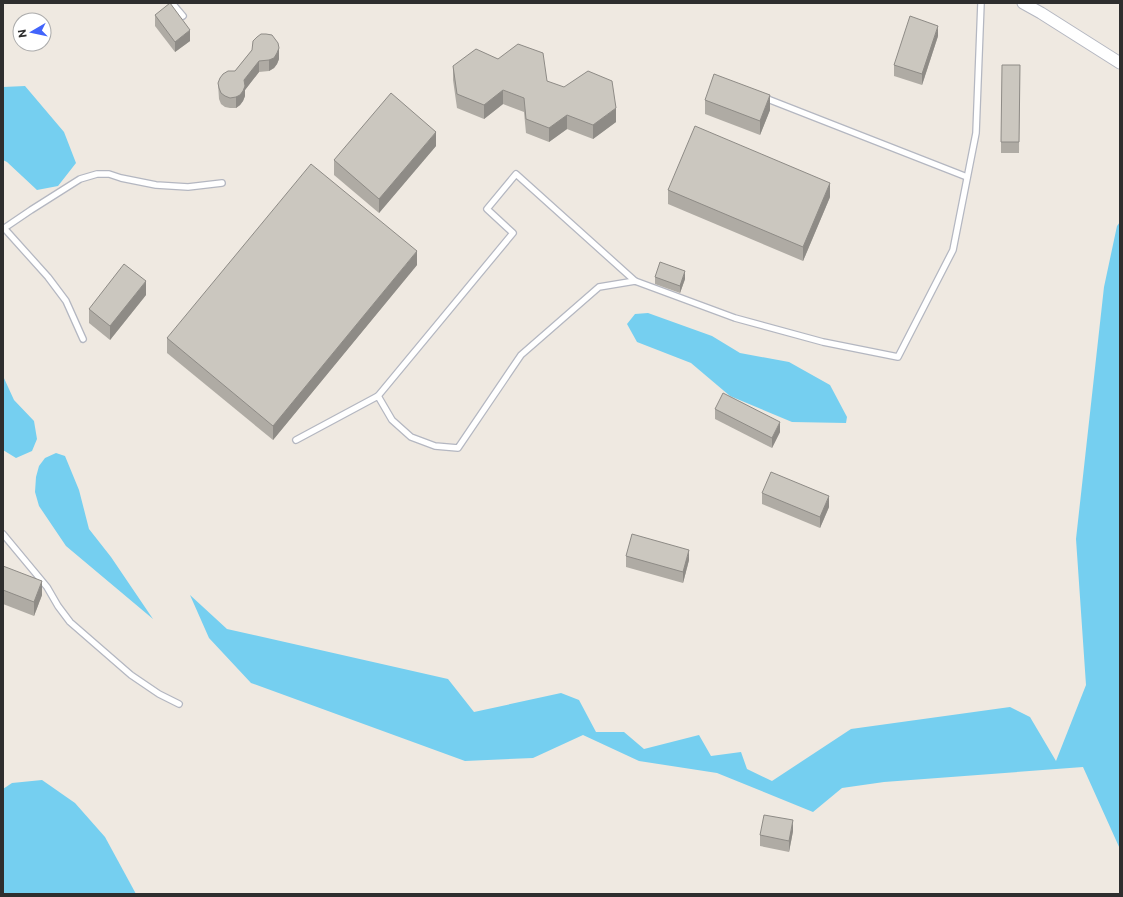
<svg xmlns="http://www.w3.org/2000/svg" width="1123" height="897" viewBox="0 0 1123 897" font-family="Commissioner,sans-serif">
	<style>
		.water { fill: #75cff0 }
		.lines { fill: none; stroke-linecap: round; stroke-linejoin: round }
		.service-casing { stroke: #b4b7c1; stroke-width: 8 }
		.minor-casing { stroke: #b4b7c1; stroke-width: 13 }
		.service { stroke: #fff; stroke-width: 5.5 }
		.minor { stroke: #fff; stroke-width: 11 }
		.wall { fill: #afaba4 }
		.shaded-wall { fill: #8e8b86 }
		.building { fill: #cbc7bf; stroke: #8e8b86 }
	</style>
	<rect width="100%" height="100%" fill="#efe9e1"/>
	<g class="water">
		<polygon points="25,86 64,132 76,163 58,186 37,190 7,162 3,160 3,87"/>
		<polygon points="1120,222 1120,849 1083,767 884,782 842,788 813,812 717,773 639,761 583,735 533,758 465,761 251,683 209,638 190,595 227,629 448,679 474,712 561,693 579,700 596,732 624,732 644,749 699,735 711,756 741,752 747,769 772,781 851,729 1010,707 1030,717 1056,761 1086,685 1076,539 1104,287 1117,226"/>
		<polygon points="648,313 712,336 740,353 789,362 830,385 847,417 846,423 792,422 730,396 691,363 637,342 627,324 635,314"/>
		<polygon points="3,376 14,400 34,421 37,439 32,451 16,458 3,450"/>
		<polygon points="56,453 65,456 79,490 89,529 111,557 153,619 66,546 39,506 35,492 36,477 39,466 45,458"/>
		<polygon points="42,780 75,803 105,837 136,894 3,894 3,789 12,783"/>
	</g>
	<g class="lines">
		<g class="service-casing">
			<g id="service">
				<polyline points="172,3 183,16"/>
				<polyline points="765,98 967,177"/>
				<polyline points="4,228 48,277 66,301 83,339"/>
				<polyline points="3,229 31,210 80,179 97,174 109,174 121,178 156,185 188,187 222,183"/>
				<polyline points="378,396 513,233 487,209 516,174 635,281"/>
				<polyline points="296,440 378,396 392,420 411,437 435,446 458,448 521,355 599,287 635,281 735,318 823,342 898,357 953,250 976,133 981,3"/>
				<polyline points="3,534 47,587 58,606 70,622 131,675 159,694 179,704"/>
			</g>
		</g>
		<g class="minor-casing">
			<polyline id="minor" points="1023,3 1041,13 1120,63"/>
		</g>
		<use href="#service" class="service"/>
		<use href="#minor" class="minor"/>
	</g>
	<g class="wall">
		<polygon points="155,15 190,41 175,52 155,26"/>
		<polygon points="938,36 922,85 894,76 894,65"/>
		<polygon points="252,50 279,59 277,64 274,68 269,71 259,72 245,90 245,96 243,101 240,105 236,108 230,108 225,107 221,104 219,99 218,83 235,71"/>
		<polygon points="1020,65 1019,153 1001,153 1001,142"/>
		<polygon points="453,66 547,81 616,122 593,139 567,129 549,142 526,133 524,112 503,104 484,119 457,108 453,80"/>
		<polygon points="705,100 770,110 760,135 705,114"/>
		<polygon points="436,146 379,213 334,175 334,160"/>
		<polygon points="668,190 830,197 803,261 668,204"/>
		<polygon points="417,265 273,440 167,353 167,338"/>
		<polygon points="655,277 685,279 680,293 655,284"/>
		<polygon points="146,295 110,340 89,323 89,309"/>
		<polygon points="715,409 780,432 772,448 715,419"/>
		<polygon points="762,493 829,507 820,528 762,504"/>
		<polygon points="626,556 689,560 683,583 626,567"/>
		<polygon points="3,566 42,595 34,616 3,604"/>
		<polygon points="793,831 789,852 760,846 760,835"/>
	</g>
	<g class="shaded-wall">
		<polygon points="938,26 938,36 922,85 922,74"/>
		<polygon points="190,30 190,41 175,52 175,42"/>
		<polygon points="279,48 279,59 277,64 274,68 269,71 269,60"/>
		<polygon points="259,61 259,72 245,90 245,96 243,101 240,105 236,108 236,97 244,80"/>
		<polygon points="503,90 503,104 484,119 484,105"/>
		<polygon points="770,95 770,110 760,135 760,121"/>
		<polygon points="616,108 616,122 593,139 593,125"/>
		<polygon points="567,115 567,129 549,142 549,128"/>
		<polygon points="436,132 436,146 379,213 379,199"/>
		<polygon points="830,183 830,197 803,261 803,247"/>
		<polygon points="417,251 417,265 273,440 273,426"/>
		<polygon points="685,271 685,279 680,293 680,286"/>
		<polygon points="146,281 146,295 110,340 110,326"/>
		<polygon points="780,422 780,432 772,448 772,438"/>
		<polygon points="829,496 829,507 820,528 820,517"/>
		<polygon points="689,550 689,560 683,583 683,572"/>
		<polygon points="42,581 42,595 34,616 34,602"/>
		<polygon points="793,820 793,831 789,852 789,841"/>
	</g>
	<g class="building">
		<polygon points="170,3 190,30 175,42 155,15"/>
		<polygon points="910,16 938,26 922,74 894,65"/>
		<polygon points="261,34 266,34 272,35 278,43 279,48 277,53 274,58 269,60 259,61 244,80 245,86 243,91 240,95 236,97 230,98 225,96 221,93 219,88 218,83 220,78 223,74 228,71 235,71 252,50 253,41 257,37"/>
		<polygon points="518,44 543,53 547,81 564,87 588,71 612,81 616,108 593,125 567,115 549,128 526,119 524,98 503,90 484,105 457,94 453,66 476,49 498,59"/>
		<polygon points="1002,65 1020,65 1019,142 1001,142"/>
		<polygon points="714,74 770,95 760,121 705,100"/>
		<polygon points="391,93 436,132 379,199 334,160"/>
		<polygon points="695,126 830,183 803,247 668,190"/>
		<polygon points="311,164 417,251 273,426 167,338"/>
		<polygon points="660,262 685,271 680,286 655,277"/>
		<polygon points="124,264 146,281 110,326 89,309"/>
		<polygon points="723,393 780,422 772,438 715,409"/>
		<polygon points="771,472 829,496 820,517 762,493"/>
		<polygon points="632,534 689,550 683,572 626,556"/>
		<polygon points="3,566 42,581 34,602 3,590"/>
		<polygon points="764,815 793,820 789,841 760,835"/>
	</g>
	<rect width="1123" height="897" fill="none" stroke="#2e2e2e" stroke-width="8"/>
	<g transform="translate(32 32) rotate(261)"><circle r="19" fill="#ffffff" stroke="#ababab"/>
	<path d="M0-3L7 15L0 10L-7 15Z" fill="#4264fb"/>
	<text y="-6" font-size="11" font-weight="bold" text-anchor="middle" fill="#2e2e2e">N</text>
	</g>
</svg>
